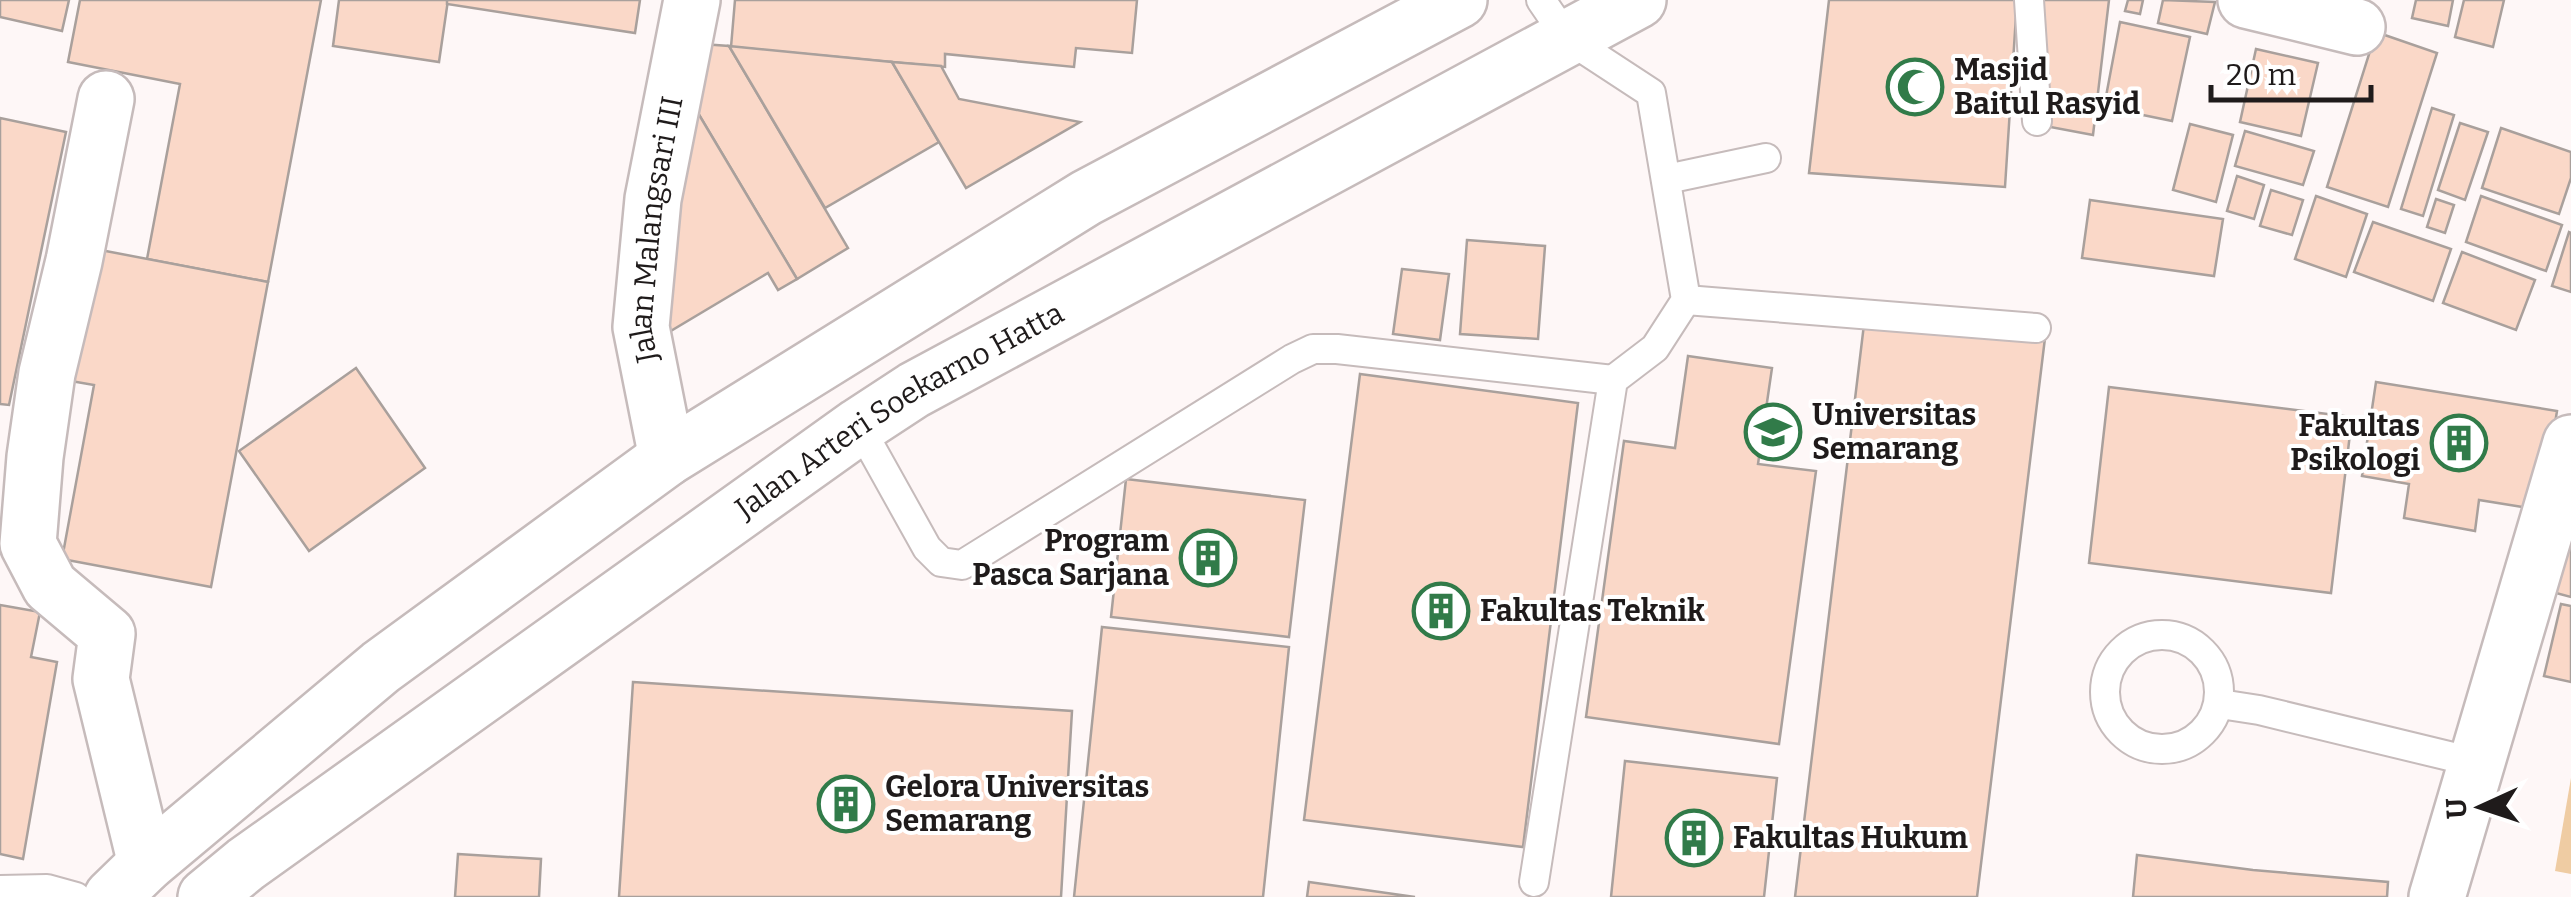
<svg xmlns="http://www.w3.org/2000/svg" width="2571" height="897" viewBox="0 0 2571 897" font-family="Bitter,serif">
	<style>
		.green { fill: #efcca3 }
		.building { fill: #fad8c8; stroke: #a9a09c; stroke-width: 2.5 }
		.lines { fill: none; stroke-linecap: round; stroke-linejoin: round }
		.lane-casing { stroke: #c6bbbb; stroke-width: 32 }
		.street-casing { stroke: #c6bbbb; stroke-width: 60 }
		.primary-casing { stroke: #c6bbbb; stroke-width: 60 }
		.lane { stroke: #fff; stroke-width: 28 }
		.street { stroke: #fff; stroke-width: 55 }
		.primary { stroke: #fff; stroke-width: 55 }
		.labels { text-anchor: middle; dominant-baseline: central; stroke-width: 8; stroke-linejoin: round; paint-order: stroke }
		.poi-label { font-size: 30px; font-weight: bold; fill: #1f1b1b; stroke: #fff; text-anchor: start }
		.street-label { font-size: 30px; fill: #1f1b1b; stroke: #fff }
	</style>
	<rect width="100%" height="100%" fill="#fef7f7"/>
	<polygon class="green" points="2571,778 2571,874 2555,871"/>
	<g class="building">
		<polygon points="0,0 69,0 62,31 0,17"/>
		<polygon points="80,0 321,0 268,282 147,259 180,84 68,62"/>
		<polygon points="339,0 448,0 439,62 333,46"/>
		<polygon points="447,0 640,0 635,33 447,4"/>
		<polygon points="735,0 1137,0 1132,53 1076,48 1074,67 945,54 945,67 731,47"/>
		<polygon points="1829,0 2017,0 2005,187 1809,173"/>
		<polygon points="2035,0 2109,0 2093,135 2045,126"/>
		<polygon points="2128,0 2143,0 2140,14 2125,11"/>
		<polygon points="2163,0 2215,2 2207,34 2158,23"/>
		<polygon points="2416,0 2453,0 2448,26 2412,18"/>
		<polygon points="2464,0 2504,0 2493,47 2455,37"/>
		<polygon points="2120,22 2190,37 2172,121 2104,107"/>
		<polygon points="2376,32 2437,53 2388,207 2327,187"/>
		<polygon points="702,44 729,46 848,248 797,279 692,103"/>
		<polygon points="729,46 892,62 939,142 825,208"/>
		<polygon points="2256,49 2318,63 2301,136 2240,122"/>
		<polygon points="892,62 941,66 959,99 1080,122 966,188"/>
		<polygon points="692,103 797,279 778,290 768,273 669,332 659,316"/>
		<polygon points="2432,108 2454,115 2423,216 2401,209"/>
		<polygon points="0,118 66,132 9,405 0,404"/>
		<polygon points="2460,123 2488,132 2465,200 2438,190"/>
		<polygon points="2190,124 2233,135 2216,202 2173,190"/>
		<polygon points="2501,128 2571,152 2571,178 2559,214 2482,188"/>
		<polygon points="2245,131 2314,151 2303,185 2235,166"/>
		<polygon points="2237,176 2264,185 2254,219 2227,211"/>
		<polygon points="2271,190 2303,200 2292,235 2260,226"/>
		<polygon points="2316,196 2367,214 2346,277 2295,259"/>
		<polygon points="2481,196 2562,225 2546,271 2466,242"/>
		<polygon points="2436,199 2454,205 2445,233 2427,227"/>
		<polygon points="2090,200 2223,219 2214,276 2082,258"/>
		<polygon points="2373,222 2451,249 2433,301 2354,272"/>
		<polygon points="2569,232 2571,233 2571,292 2552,286"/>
		<polygon points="1467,240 1545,246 1538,339 1460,334"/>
		<polygon points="90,248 268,282 211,587 62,559 94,385 65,380"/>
		<polygon points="2462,252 2535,280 2516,330 2443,303"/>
		<polygon points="1402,269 1449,274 1440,340 1393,334"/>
		<polygon points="1865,316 2045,338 1977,897 1795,897"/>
		<polygon points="1688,356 1772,368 1758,464 1816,471 1779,744 1586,717 1624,441 1675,448"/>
		<polygon points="356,368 425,468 309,551 239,451"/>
		<polygon points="1360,374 1578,403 1523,847 1304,820"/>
		<polygon points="2376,382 2557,411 2541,510 2479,500 2475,531 2404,518 2409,484 2362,476"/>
		<polygon points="2109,387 2352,417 2331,593 2089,563"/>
		<polygon points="1126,479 1305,500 1289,637 1111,617"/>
		<polygon points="2571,487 2571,597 2545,590"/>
		<polygon points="2561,604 2571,606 2571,682 2544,676"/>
		<polygon points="0,605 40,612 31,657 57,662 23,859 0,854"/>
		<polygon points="1102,627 1289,647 1263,897 1074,897"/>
		<polygon points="633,682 1072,711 1061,897 619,897"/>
		<polygon points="1625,761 1777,778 1764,897 1611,897"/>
		<polygon points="458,854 541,859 539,897 455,897"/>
		<polygon points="2137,855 2253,870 2388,882 2387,897 2133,897"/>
		<polygon points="1309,882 1415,897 1307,897"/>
	</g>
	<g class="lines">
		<g class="lane-casing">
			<g id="lane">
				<polyline points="2029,0 2037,121"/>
				<polyline points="1667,179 1766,158"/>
				<polyline points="1686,300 2036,328"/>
				<polyline points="859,426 927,548 941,562 962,565 1292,359 1313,349 1337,349 1613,380"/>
				<circle cx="2162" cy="692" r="57"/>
				<polyline points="2220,704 2259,710 2478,763"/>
				<polyline points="1534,882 1613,380 1655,348 1686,300 1651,93 1567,38 1541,0"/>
				<polyline points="0,890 47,889 76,897"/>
			</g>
		</g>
		<g class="street-casing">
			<g id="street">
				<polyline points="2246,0 2357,27"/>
				<polyline points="106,99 74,261 47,373 35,457 28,544 50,586 107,634 101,679 146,864"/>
				<path id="s1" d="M667,458L641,327L653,199L692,0"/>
				<polyline points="2437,897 2571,443"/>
			</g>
		</g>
		<g class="primary-casing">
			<g id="primary">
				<polyline points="112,897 146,864 381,667 667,458 1086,198 1459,0"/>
				<path id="s2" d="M206,897L246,864L859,426L914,390L1638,0"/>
			</g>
		</g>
		<use href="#lane" class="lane"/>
		<use href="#street" class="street"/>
		<use href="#primary" class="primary"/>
	</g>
	<defs>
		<g id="mosque-ring" transform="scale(2.875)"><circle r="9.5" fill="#fff" stroke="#317b49" stroke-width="1.5"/><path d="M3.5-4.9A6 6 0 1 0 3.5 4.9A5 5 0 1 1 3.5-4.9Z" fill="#317b49"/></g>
		<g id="university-ring" transform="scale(2.875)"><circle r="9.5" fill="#fff" stroke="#317b49" stroke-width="1.5"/><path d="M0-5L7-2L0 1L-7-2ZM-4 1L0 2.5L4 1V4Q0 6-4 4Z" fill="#317b49"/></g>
		<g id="building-ring" transform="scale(2.875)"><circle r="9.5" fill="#fff" stroke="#317b49" stroke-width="1.5"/><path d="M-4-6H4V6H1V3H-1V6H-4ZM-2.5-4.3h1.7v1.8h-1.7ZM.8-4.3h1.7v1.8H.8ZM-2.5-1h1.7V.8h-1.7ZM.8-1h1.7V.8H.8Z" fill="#317b49"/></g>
	</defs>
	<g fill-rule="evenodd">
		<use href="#mosque-ring" x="1915" y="87"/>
		<use href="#university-ring" x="1773" y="432"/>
		<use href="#building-ring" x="2459" y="443"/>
		<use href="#building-ring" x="1208" y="558"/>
		<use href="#building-ring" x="1441" y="611"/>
		<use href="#building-ring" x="846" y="804"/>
		<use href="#building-ring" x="1694" y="838"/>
	</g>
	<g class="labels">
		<g class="poi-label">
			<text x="1954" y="70">Masjid<tspan x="1954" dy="34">Baitul Rasyid</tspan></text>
			<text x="1812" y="415">Universitas<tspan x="1812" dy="34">Semarang</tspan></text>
			<text x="2420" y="426" text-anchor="end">Fakultas<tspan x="2420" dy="34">Psikologi</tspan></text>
			<text x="1169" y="541" text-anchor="end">Program<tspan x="1169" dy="34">Pasca Sarjana</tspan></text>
			<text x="1480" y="611">Fakultas Teknik</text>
			<text x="885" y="787">Gelora Universitas<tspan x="885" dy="34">Semarang</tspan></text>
			<text x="1733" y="838">Fakultas Hukum</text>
		</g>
		<g class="street-label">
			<text stroke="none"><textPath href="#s1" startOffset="232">Jalan Malangsari III</textPath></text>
			<text stroke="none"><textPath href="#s2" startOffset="848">Jalan Arteri Soekarno Hatta</textPath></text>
		</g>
	</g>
	<g transform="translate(2481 807) rotate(267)" stroke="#ffffff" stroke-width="8" paint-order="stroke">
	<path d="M0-8L18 38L0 25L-18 38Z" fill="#1f1b1b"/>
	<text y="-15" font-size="28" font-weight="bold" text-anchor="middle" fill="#1f1b1b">U</text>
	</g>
	<path d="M2211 85v15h160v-15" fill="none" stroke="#1f1b1b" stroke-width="5"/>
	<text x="2226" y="85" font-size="30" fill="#1f1b1b" stroke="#ffffff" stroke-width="8" paint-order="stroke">20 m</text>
</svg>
